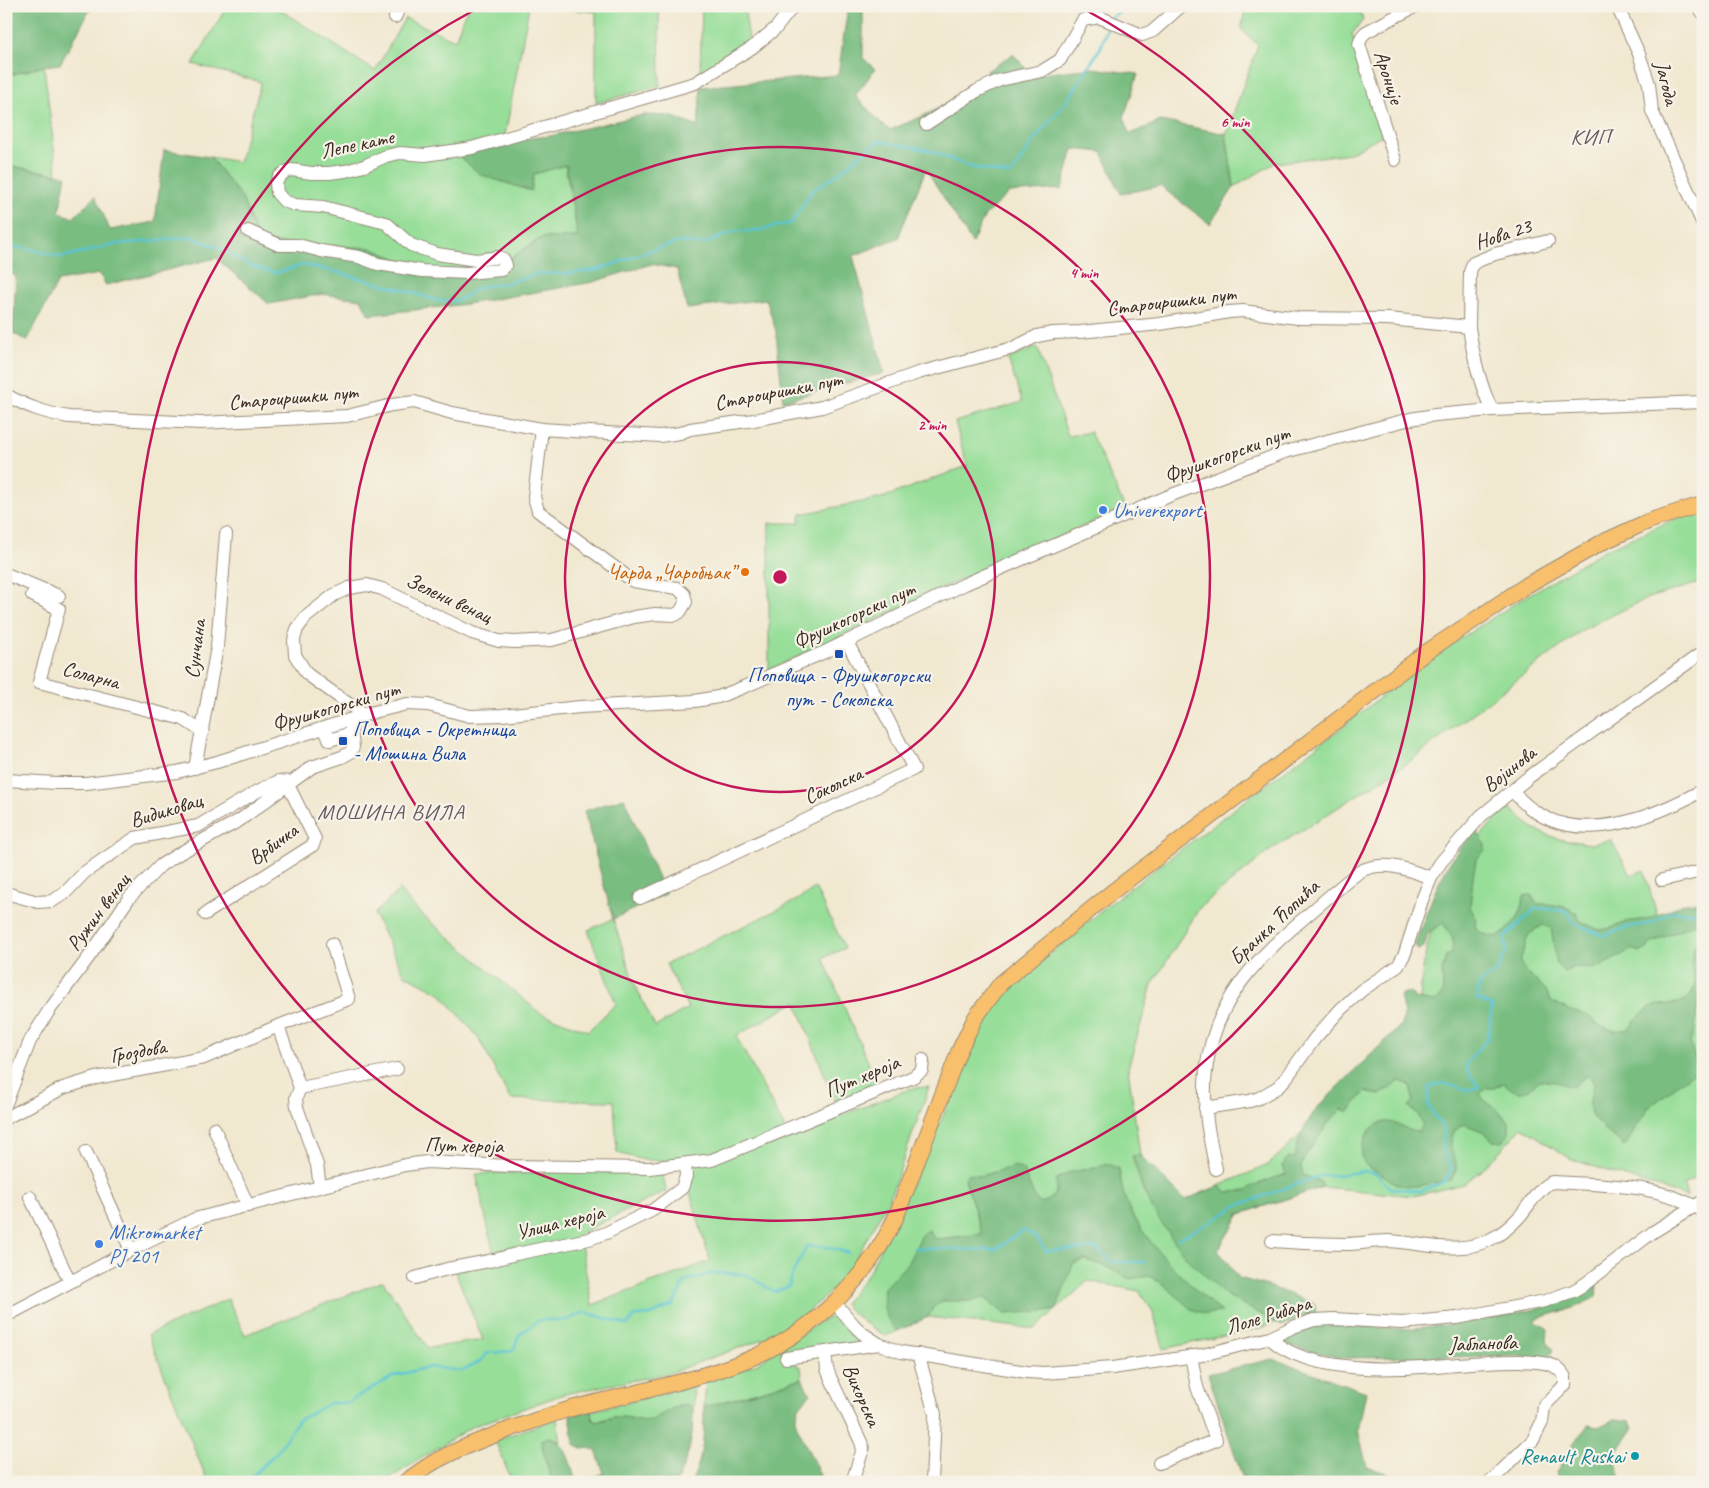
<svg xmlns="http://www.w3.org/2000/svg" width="1709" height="1488" viewBox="0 0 1709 1488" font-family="Caveat,sans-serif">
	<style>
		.green { fill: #97de99; stroke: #69845c }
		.forest { fill: #79bd81; stroke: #5a7450 }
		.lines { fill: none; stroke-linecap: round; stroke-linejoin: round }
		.stream { stroke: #59c4d3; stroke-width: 2.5 }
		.minor-casing { stroke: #968977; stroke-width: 14 }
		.major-casing { stroke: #968977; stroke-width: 17 }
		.minor { stroke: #fff; stroke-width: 12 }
		.major { stroke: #f8bf6c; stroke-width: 15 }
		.ring { fill: none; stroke: #c2185b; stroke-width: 2.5 }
		.shop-dot { fill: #3f7fe0; stroke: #f7f3e8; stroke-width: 2 }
		.food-dot { fill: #e8710a; stroke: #f7f3e8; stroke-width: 2 }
		.transit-dot { fill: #1a4fb4; stroke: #f7f3e8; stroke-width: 2 }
		.culture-dot { fill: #0f9aa8; stroke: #f7f3e8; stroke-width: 2 }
		.labels { text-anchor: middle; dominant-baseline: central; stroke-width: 4.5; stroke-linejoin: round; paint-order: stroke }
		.street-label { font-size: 21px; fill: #3b2a1e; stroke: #f7f3e8 }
		.shop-label { font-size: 21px; fill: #366cbe; stroke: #f7f3e8; text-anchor: start }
		.food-label { font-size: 21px; fill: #c56008; stroke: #f7f3e8; text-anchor: end }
		.transit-label { font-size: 21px; fill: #164399; stroke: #f7f3e8 }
		.culture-label { font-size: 21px; fill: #0d838f; stroke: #f7f3e8; text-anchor: end }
		.neighbourhood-label { font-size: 22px; letter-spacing: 1px; fill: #665860; stroke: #f7f3e8 }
		.centre { fill: #c2185b; stroke: #f7f3e8; stroke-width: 2.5 }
		.ring-label { font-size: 15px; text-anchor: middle; font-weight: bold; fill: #c2185b; stroke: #f7f3e8; stroke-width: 4.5; stroke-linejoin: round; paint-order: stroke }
	</style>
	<rect width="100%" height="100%" fill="#f7f3e8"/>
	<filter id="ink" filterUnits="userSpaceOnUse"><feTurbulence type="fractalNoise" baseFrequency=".02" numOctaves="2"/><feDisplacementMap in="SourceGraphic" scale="10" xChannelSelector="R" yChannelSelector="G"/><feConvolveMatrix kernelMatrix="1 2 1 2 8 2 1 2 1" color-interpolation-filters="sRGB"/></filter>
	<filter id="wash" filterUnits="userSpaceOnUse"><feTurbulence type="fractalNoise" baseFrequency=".0096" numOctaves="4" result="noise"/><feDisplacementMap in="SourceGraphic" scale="20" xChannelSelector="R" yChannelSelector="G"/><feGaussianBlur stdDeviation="1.12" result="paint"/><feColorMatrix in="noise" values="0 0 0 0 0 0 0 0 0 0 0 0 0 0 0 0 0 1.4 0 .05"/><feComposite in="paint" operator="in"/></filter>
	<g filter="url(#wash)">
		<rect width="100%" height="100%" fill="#f1e8d0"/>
		<g class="green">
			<polygon points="227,6 274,6 375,71 405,18 455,40 464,15 470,6 529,6 504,141 531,191 534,174 565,164 578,237 541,238 508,260 434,274 259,242 242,198 210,157 239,162 261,82 193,64"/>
			<polygon points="542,6 659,6 660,86 596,103 596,12"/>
			<polygon points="702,6 744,6 750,45 700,75"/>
			<polygon points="1246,6 1358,6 1363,20 1352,34 1382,135 1350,153 1275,163 1234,187 1226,134 1258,45 1241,29"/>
			<polygon points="44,66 57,174 11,166 6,168 6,76"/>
			<polygon points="1037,347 1068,436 1090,432 1125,508 964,578 769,670 769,523 799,523 801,514 882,498 967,466 955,422 1022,402 1008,359"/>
			<path d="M1703,508V582L1648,598L1584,629L1405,765L1271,850L1200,907L1152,985L1128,1068L1140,1155L1185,1200L1268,1165L1419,1024C1420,1004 1420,983 1424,963C1434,902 1463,847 1509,807L1535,830L1559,839L1591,844L1611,840L1631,875L1644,870L1658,918L1693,905L1703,938V1174L1684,1185L1687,1197L1571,1159L1522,1127L1485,1167L1464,1184L1413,1196L1323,1187L1240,1214L1218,1250L1236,1287L1276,1322L1261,1328L1164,1349L1152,1310L1139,1291L1088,1281L1035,1329L928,1317L886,1336C870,1327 856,1318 844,1304L869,1272L931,1143L982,1027L1007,990L1117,898L1349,722L1429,659L1520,600L1604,550L1696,510Z"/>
			<polygon points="815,888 845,948 823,958 879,1087 836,1104 796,1002 736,1036 789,1136 912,1088 929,1087 890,1198 844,1279 788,1330 670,1373 564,1394 471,1427 384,1482 208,1482 148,1335 228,1299 245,1335 383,1281 428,1348 483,1340 453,1266 495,1259 476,1174 614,1170 663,1175 666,1191 579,1234 592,1305 710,1261 681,1161 644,1160 617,1153 614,1101 510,1099 478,1037 440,993 404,974 374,914 399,890 420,913 540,1013 588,1031 616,1004 588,930 613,919 634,983 655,1027 688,1008 666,964 797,900"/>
			<path d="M833,1317C844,1321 858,1331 862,1343L795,1355V1364L801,1367L802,1378L765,1390L704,1407L706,1382L758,1363L823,1320Z"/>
			<path d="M694,1385L693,1408L685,1404C673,1408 664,1416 652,1420C643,1423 634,1418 624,1417C615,1416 605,1418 597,1422L592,1419L591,1411L658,1395Z"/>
			<path d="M557,1419L561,1443C554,1437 551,1436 542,1440C542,1454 549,1468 552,1482H512L495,1440Z"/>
		</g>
		<g class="forest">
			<polygon points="6,6 92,6 60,64 44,66 6,76"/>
			<polygon points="848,7 863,11 863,58 875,69 855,96 882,124 890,130 921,117 980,87 987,71 1013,54 1032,75 1092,68 1138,74 1124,117 1130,134 1161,121 1226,134 1234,187 1210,224 1160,186 1121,194 1102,152 1073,149 1062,189 1009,193 985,215 972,243 926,169 898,238 853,256 884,373 783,401 776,331 766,299 687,309 677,269 651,264 593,282 467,304 369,315 361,299 322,294 269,304 216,258 106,285 99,274 58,281 27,341 13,333 16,275 6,275 6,168 10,166 66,176 59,212 73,218 95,196 110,230 155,222 164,150 210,157 242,198 259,242 370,248 434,274 508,260 541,238 578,237 566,165 534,174 531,191 481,175 453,151 484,143 550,136 643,115 671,116 698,127 701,87 838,75"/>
			<polygon points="624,798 665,894 613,919 584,811"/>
			<path d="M1477,831L1485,845V850L1476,860L1473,877L1470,907L1476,918L1475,928L1483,934L1498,937C1512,926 1523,915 1524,896L1531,895L1537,904C1547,903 1570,906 1577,914C1578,915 1579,920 1580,921L1599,930L1611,928L1626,922L1647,919L1686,903L1703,901V920L1651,943L1647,949L1641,952L1632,949L1602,966L1591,968L1575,967L1564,972L1557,964L1551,928L1543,925L1528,935L1520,962L1527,972L1546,990L1550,1000L1570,1011L1587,1015L1598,1025L1615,1031L1629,1029C1635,1021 1642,1011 1651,1007C1665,1002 1689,1008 1694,988C1696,980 1692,972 1691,965C1691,959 1693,952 1694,946L1703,938V997L1697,1008L1695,1030L1690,1042L1698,1069L1648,1108L1625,1146L1606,1131L1601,1124L1592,1117L1589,1105L1594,1083L1588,1075L1572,1087L1556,1082L1539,1080C1525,1094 1519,1097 1504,1083L1493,1088H1486L1480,1094L1485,1101L1497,1109L1509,1122V1134L1502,1142L1493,1141L1484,1132L1464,1124L1454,1131C1453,1135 1451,1140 1451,1144C1451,1159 1463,1163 1451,1180C1431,1181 1417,1191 1397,1184C1391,1182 1387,1177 1381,1174C1377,1171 1371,1170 1367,1166C1354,1154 1366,1123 1386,1122C1398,1121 1407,1132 1418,1132L1423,1124L1418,1116L1409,1106L1413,1100L1410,1085L1400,1081L1380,1095L1366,1091L1348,1112L1342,1109L1329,1122L1305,1157L1301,1166L1303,1175L1320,1181L1323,1187L1239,1214L1218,1250L1239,1278L1271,1287L1315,1304L1316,1314L1302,1317L1282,1326L1226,1295L1186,1258L1155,1214L1143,1190L1132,1156L1140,1155L1185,1200L1219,1186L1228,1192L1247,1191L1252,1186L1286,1174L1283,1166L1287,1158L1296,1157C1295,1141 1309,1118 1319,1106L1403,1023L1404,1014L1400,996L1410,992L1416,999L1435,1002L1443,993L1442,971L1446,956L1452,953L1453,939L1443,923L1428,933L1424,947L1418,950L1415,945C1427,912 1438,876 1460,848C1465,842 1471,837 1477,831Z"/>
			<path d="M1109,1164L1119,1169C1121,1179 1122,1190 1125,1199C1138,1236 1191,1289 1222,1312L1206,1314L1191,1309L1162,1283L1148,1276L1130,1279L1102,1265L1085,1260L1073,1264L1056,1310L1005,1314L985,1298L970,1301H943L934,1306L928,1317L897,1331C883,1317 883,1307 884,1288L907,1264L923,1233L929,1230L933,1237L937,1239L982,1234L965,1179L968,1173L981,1176L1015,1166L1023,1170L1035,1198L1040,1203C1056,1197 1057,1196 1056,1179L1068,1173Z"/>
			<polygon points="1597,1283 1596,1297 1576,1307 1536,1319 1536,1322 1548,1328 1547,1341 1554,1350 1544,1360 1519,1356 1338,1358 1288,1345 1282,1340 1307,1327 1324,1324 1402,1329 1459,1324 1493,1318 1546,1307 1577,1296"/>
			<polygon points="1273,1359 1366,1392 1358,1430 1367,1467 1411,1481 1244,1482 1208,1374"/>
			<path d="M802,1378L807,1389L811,1394C802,1403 794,1410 796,1424L823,1482H691C704,1458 704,1433 704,1407L765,1390Z"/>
			<path d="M686,1404L693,1408C693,1438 690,1455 676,1482H581L604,1473L596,1451L589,1448L582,1449L574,1443L570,1415L591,1410L592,1419L597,1422L614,1417H625L643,1421L652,1420L673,1408Z"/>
			<polygon points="1615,1419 1630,1421 1633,1429 1614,1456 1622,1482 1561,1482 1556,1474 1566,1454 1588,1425 1598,1427"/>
			<path d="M549,1437C567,1441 571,1467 576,1482H552C549,1468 542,1454 542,1440Z"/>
		</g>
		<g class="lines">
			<g class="stream">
				<polyline points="1111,18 1126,6"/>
				<polyline points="6,248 21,247 62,257 118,244 191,237 220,248 251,266 276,273 303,265 328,270 404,290 439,301 457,301 480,287 507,283 540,273 563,274 598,270 649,251 680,242 704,244 735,231 755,231 791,223 812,191 837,174 878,141 928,150 971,167 1011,175 1037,136 1067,101 1101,47 1108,26"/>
				<polyline points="1178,1239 1214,1220 1236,1206 1319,1176 1340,1175 1364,1171 1377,1174 1390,1188 1420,1191 1444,1182 1452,1169 1443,1149 1444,1130 1428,1105 1429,1087 1443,1083 1467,1090 1479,1087 1468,1073 1466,1064 1488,1038 1492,1006 1477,999 1479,984 1497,971 1507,950 1504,938 1536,908 1568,911 1572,922 1603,936 1625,928 1652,923 1673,911 1690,913 1703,907"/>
				<polyline points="914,1248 995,1250 1023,1230 1036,1237 1046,1251 1096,1248 1113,1262 1145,1262"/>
				<polyline points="246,1482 278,1451 297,1421 330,1403 346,1403 394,1376 429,1367 461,1371 479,1362 488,1353 513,1351 519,1335 539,1320 567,1320 585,1312 627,1325 635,1316 651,1315 673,1305 685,1281 714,1273 745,1274 775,1292 789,1286 793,1273 807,1246 827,1247 849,1253"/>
			</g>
		</g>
	</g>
	<g filter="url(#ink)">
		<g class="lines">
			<g class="minor-casing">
				<g id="minor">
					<polyline points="1617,6 1639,54 1649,84 1652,111 1703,224"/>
					<polyline points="1698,6 1703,13"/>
					<polyline points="395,17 400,6"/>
					<polyline points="926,124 977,91 1000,80 1042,71 1060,60 1083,20 1099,17 1142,35 1153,31 1181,6"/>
					<polyline points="1395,160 1359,44 1362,36 1366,32 1416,6"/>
					<polyline points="248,231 279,245 298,245 321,251 359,257 378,264 422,271 467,273 501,270 506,265 504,260 499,257 476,260 437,254 411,245 386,223 323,207 295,205 284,201 277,193 276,183 279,177 285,172 292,170 311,173 329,173 345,171 364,166 386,156 400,153 425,155 472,148 695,83 753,47 776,28 793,6"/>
					<polyline points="1469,327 1470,272 1473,263 1495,254 1548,241"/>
					<path d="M6,395C28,407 45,413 69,417L201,423L347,416L392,405L414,402L452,413L542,429L572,431L660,436L680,433L690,429L754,420L822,407L918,373L1013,348L1037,336L1053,333L1080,332L1160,324L1229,312L1243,311L1298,318L1388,319L1469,327C1473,356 1479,383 1492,410"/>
					<polyline points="6,574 59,596"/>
					<polyline points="32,595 59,609 39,682 183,719 203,732"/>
					<polyline points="364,715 307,674 295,655 294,640 297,629 306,617 334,595 349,588 367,585 382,589 472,633 499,641 515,642 552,640 634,617 655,614 675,615 680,612 686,602 684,594 677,588 633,581 538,511 534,497 542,429"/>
					<polyline points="324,728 330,740 351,733"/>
					<polyline points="195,768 217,647 226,534"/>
					<polyline points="6,780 56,783 86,783 177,772 217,762 374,712 407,704 428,705 470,716 502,715 580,707 695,701 718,697 739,689 827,651 965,584 1020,560 1169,496 1285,452 1410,419 1435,415 1492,410 1703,402"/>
					<path d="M1513,791C1562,853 1645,822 1703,790"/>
					<polyline points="1662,880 1703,871"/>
					<polyline points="6,893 38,902 52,901 64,894 85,872 135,838 198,826 258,791 279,781 291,782"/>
					<polyline points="640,898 914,769 847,642"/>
					<polyline points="205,914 313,845 315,839 288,785"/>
					<polyline points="278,1026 349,999 332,944"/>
					<polyline points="300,1088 397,1069"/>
					<polyline points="6,1103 30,1041 48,1012 91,954 129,898 161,865 180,853 240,820 312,767 342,757 351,752 353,747 350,720"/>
					<polyline points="1205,1108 1250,1101 1259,1098 1278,1087 1287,1077 1315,1038 1341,1009 1362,990 1398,966 1405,953 1422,900 1431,878 1441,862 1481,816 1529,777 1703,652"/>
					<polyline points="6,1118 63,1088 96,1078 204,1058 278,1026 300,1088 296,1098 297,1107 317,1165 320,1187"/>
					<polyline points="214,1128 248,1206"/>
					<polyline points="86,1152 131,1250"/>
					<path d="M1216,1169C1209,1137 1202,1104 1206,1071C1214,999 1258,957 1310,913C1326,899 1342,885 1359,872C1383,859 1407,869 1431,878"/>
					<polyline points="30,1197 70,1282"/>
					<path d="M1272,1241C1296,1243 1321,1244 1345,1244C1359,1244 1373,1241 1387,1241C1422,1242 1455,1256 1489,1240C1500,1235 1511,1226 1519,1217C1528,1208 1540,1184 1553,1182C1602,1185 1657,1183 1701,1210"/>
					<polyline points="415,1278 447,1269 494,1260 516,1254 589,1239 606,1233 653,1210 682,1188 686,1176 685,1165"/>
					<polyline points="835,1303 854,1325 862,1333 879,1344 901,1352 1027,1372 1044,1373 1112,1368 1202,1355 1270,1338 1293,1327 1314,1320 1334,1319 1401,1323 1457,1318 1545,1301 1573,1291 1585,1284 1653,1232 1703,1201"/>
					<polyline points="6,1316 131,1250 195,1219 405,1165 427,1162 510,1166 650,1168 712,1160 913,1077 922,1070 923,1060"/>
					<path d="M1270,1338C1298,1366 1363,1370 1401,1368C1441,1367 1480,1360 1520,1361C1531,1362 1544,1361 1554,1366C1559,1369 1562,1372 1565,1377V1385L1544,1406L1542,1422L1533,1440L1490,1482"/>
					<polyline points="825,1353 827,1369 831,1379 861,1442 863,1449 852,1482"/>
					<polyline points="918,1354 935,1414 932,1482"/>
					<polyline points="786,1358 879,1344"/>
					<polyline points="1159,1463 1216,1440 1197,1387 1191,1356"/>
				</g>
			</g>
			<g class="major-casing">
				<path id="major" d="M405,1482C415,1475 425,1467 436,1461C460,1447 487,1438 513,1428C529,1423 544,1417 560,1412C591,1402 624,1397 655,1388C689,1380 724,1370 756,1356C817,1328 867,1278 896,1217L959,1051L975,1018L1001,983L1112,892L1425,653L1527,585L1601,543L1649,521L1703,504"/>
			</g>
			<use href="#minor" class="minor"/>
			<use href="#major" class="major"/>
		</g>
	</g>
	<g class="ring">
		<circle cx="780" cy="577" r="215"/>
		<circle cx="780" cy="577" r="430"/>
		<path d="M1082 8A644 644 0 1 1 478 8"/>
	</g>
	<g class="shop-dot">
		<circle cx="1103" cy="510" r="5"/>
		<circle cx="99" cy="1244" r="5"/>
	</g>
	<circle class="food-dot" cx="745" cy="572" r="5"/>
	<g class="transit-dot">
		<rect x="834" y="649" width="10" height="10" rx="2.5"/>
		<rect x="338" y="736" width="10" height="10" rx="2.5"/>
	</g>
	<circle class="culture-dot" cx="1635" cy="1456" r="5"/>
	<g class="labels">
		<g class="street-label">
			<text transform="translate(1389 77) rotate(72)">Ароније</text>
			<text transform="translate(1667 83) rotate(76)">Јагода</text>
			<text transform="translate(357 144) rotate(-12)">Лепе кате</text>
			<text transform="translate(1503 234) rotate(-18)">Нова 23</text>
			<text transform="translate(1171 301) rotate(-7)">Староиришки пут</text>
			<text transform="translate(778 391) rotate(-11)">Староиришки пут</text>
			<text transform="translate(293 397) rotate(-5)">Староиришки пут</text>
			<text transform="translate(1227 454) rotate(-20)">Фрушкогорски пут</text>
			<text transform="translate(449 598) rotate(25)">Зелени венац</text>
			<text transform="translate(854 615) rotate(-25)">Фрушкогорски пут</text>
			<text transform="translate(195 649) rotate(-83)">Сунчана</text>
			<text transform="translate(91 675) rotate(15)">Соларна</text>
			<text transform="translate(336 706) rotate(-16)">Фрушкогорски пут</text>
			<text transform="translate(1509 769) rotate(-38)">Војинова</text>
			<text transform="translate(833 785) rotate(-25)">Соколска</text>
			<text transform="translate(166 810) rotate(-17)">Видиковац</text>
			<text transform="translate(273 844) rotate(-36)">Врбичка</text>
			<text transform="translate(98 912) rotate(-53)">Ружин венац</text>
			<text transform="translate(1274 922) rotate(-43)">Бранка Ћопића</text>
			<text transform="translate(138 1051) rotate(-10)">Гроздова</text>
			<text transform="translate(862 1076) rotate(-23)">Пут хероја</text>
			<text transform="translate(464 1145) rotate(1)">Пут хероја</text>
			<text transform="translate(560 1222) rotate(-14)">Улица хероја</text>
			<text transform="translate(1268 1315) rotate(-17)">Лоле Рибара</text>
			<text transform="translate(1483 1343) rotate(-2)">Јабланова</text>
			<text transform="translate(862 1395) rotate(66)">Вихорска</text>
		</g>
		<g class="shop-label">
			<text x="1113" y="510">Univerexport</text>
			<text x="109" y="1232">Mikromarket<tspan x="109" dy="24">PJ 201</tspan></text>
		</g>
		<g class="food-label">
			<text x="735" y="572">Чарда „Чаробњак”</text>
		</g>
		<g class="transit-label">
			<text x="839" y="675">Поповица - Фрушкогорски<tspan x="839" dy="24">пут - Соколска</tspan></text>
			<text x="353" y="729" text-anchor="start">Поповица - Окретница<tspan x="353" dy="24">- Мошина Вила</tspan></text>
		</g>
		<g class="culture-label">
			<text x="1625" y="1456">Renault Ruskai</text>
		</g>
		<g class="neighbourhood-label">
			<text x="1591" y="137">КИП</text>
			<text x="391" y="812">МОШИНА ВИЛА</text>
		</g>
	</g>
	<circle cx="780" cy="577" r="8" class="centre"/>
	<g class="ring-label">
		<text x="1235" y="127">6 min</text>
		<text x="1084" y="278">4 min</text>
		<text x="932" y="430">2 min</text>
	</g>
	<rect width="1709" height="1488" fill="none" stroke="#f7f3e8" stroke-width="25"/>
</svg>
